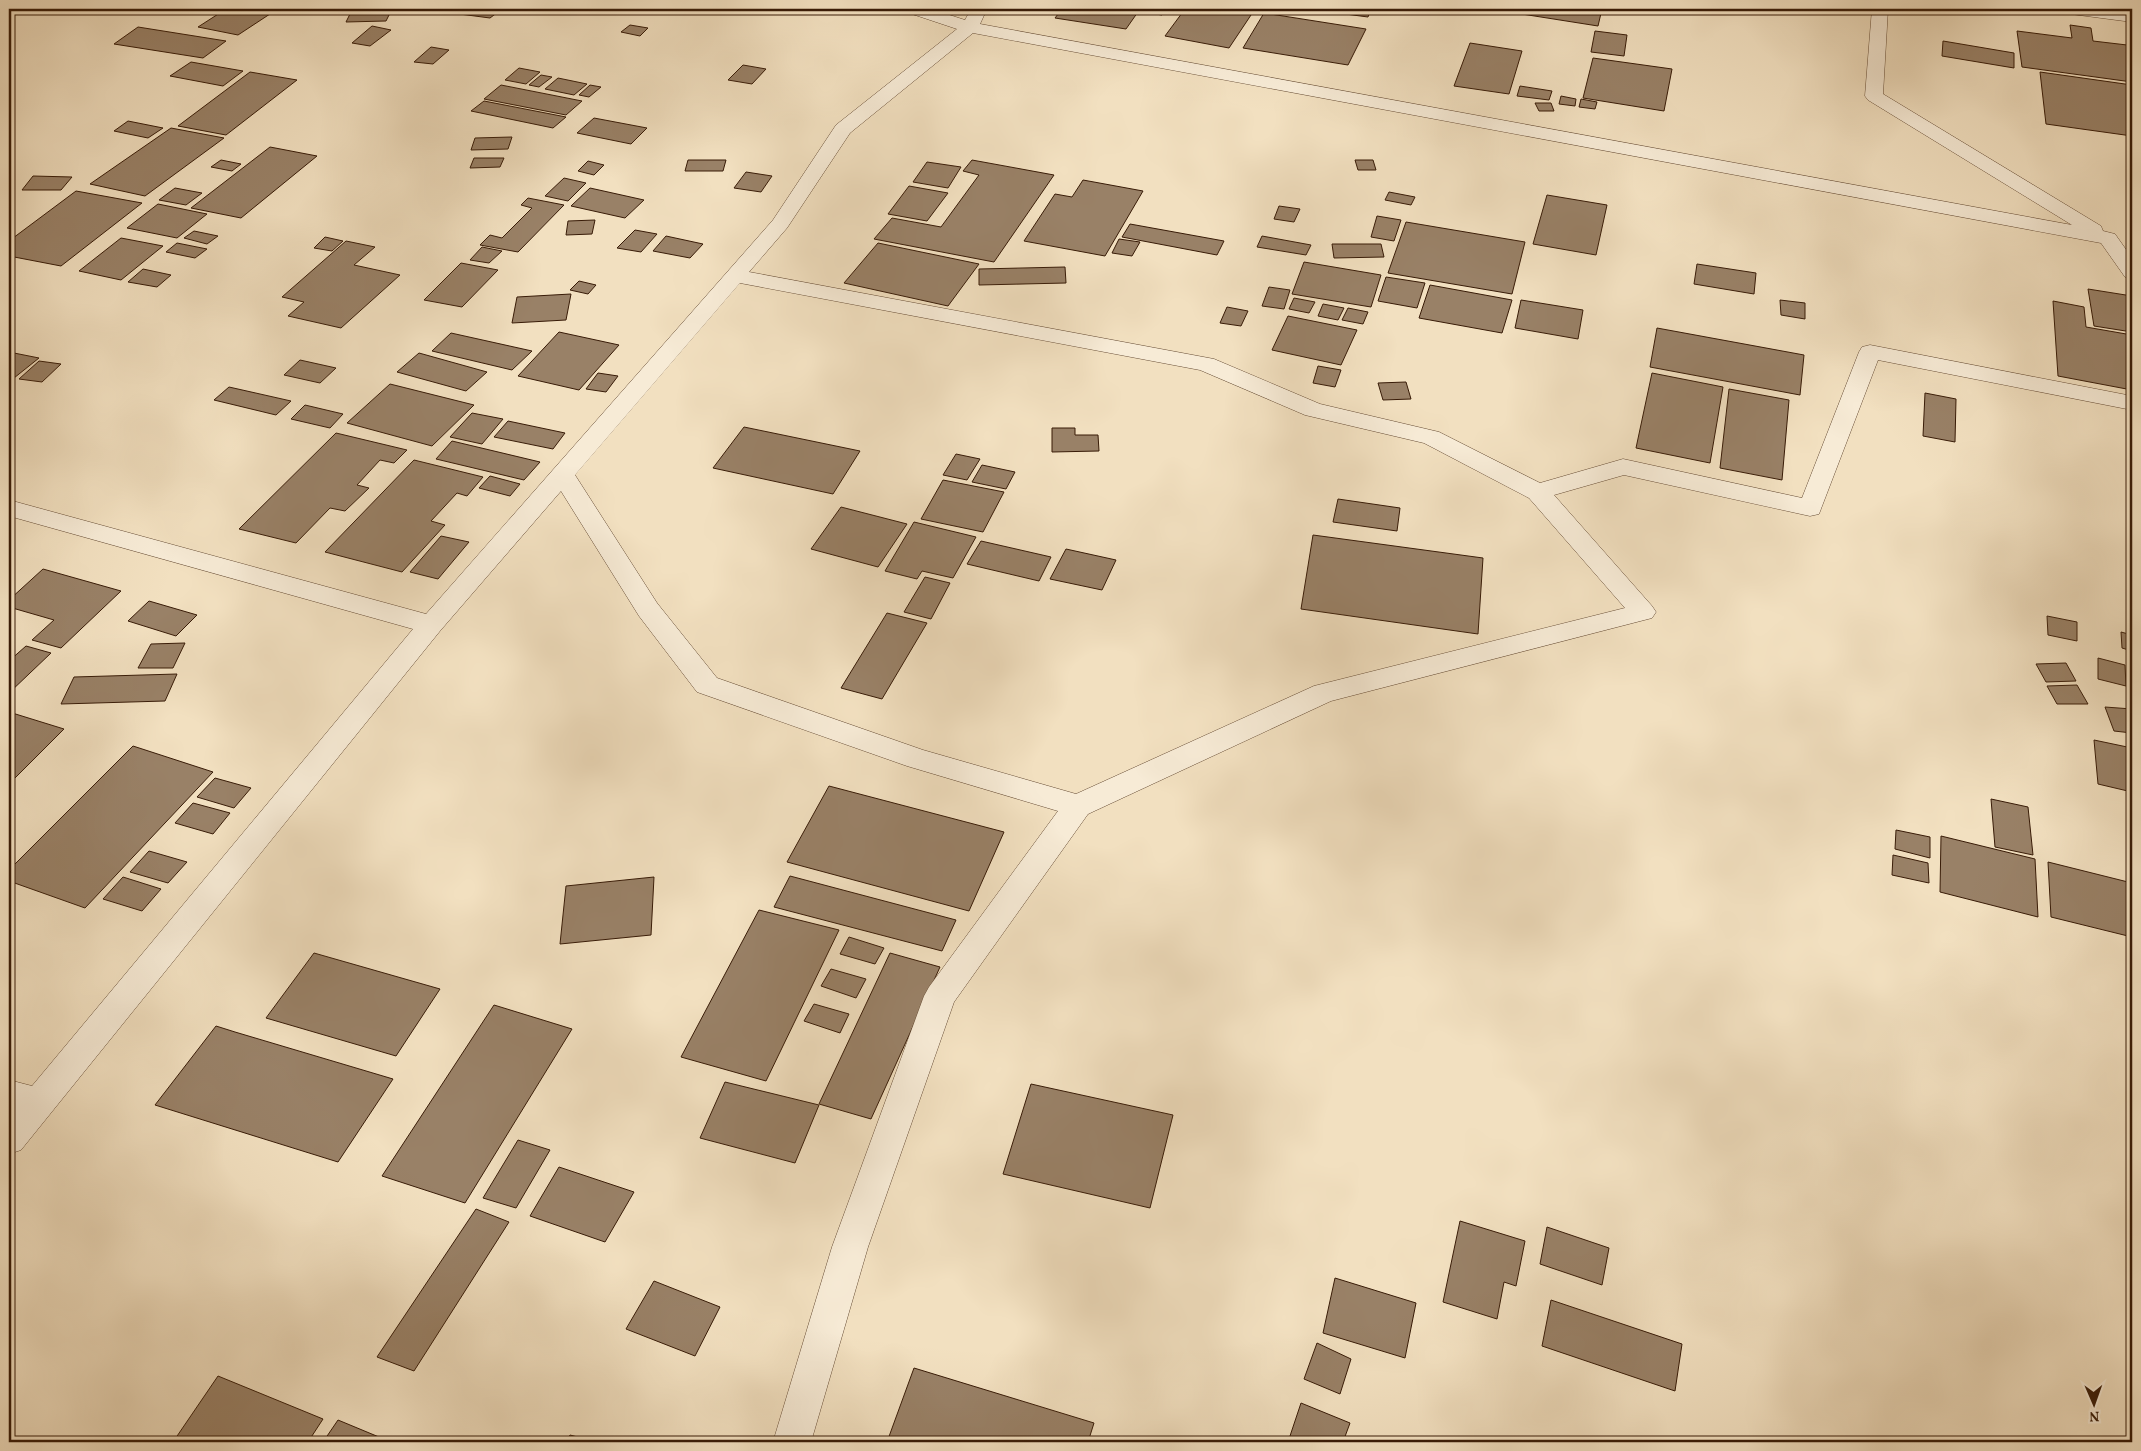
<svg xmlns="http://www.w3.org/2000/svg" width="2141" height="1451" viewBox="0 0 2141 1451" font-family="Vollkorn,serif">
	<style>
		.building { fill: #998167; stroke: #381b07 }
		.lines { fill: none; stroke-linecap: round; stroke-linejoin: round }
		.minor-casing { stroke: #664c35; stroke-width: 1 }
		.minor { fill: #f7ebd6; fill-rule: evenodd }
	</style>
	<rect width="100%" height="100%" fill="#f2e0c0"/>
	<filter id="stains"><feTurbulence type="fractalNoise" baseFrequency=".004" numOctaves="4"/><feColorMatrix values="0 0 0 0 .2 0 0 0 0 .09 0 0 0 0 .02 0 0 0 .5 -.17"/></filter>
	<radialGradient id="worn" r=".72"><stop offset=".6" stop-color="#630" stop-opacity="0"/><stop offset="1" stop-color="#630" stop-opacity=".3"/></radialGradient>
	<g class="building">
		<polygon points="226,9 256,9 273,12 238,35 198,27"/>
		<polygon points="457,9 502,9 490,18 452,13"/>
		<polygon points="1062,9 1140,9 1126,29 1055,18"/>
		<polygon points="1144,9 1166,9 1162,15 1142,12"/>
		<polygon points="1185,9 1255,9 1229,48 1165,36"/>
		<polygon points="1308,9 1371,9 1368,17"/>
		<polygon points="1490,9 1602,9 1598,26"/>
		<polygon points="391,11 386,21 346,22 351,12"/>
		<polygon points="1264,13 1366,29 1348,65 1243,48"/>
		<polygon points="630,25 648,28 640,36 621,32"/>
		<polygon points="2070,25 2091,28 2093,41 2127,45 2132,67 2132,82 2022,67 2017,31 2072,38"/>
		<polygon points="372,26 391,30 370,46 352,43"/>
		<polygon points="138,27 226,41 203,58 114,44"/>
		<polygon points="1595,31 1627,35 1624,56 1591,52"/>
		<polygon points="1943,41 2014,53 2014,68 1942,56"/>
		<polygon points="1470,43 1522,51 1509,94 1454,86"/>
		<polygon points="431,47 449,50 433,64 414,62"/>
		<polygon points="1593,58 1672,69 1664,111 1583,98"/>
		<polygon points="191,62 243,71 223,86 170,76"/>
		<polygon points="743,65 766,69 752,84 728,80"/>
		<polygon points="519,68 540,72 526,84 505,80"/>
		<polygon points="250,72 297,80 226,135 178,126"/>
		<polygon points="2040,72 2132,85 2132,136 2046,124"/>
		<polygon points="541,75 552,77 539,87 529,85"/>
		<polygon points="558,78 587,84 574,95 545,89"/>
		<polygon points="501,85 582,101 566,115 484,99"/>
		<polygon points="590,85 601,87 589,97 579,95"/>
		<polygon points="1520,86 1552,91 1549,100 1517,96"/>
		<polygon points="1561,96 1576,99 1575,106 1559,104"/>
		<polygon points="1581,99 1597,102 1595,109 1579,107"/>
		<polygon points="484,101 566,117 553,128 471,111"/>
		<polygon points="1535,103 1551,103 1554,111 1539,111"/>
		<polygon points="594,118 647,128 631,144 577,133"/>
		<polygon points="128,121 163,128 148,138 114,131"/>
		<polygon points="171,128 224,138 145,196 90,184"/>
		<polygon points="512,137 508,149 471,150 475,138"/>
		<polygon points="270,147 317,156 241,218 191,208"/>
		<polygon points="474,158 504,158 500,167 470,168"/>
		<polygon points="221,160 241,164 232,171 211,167"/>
		<polygon points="688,160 726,160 723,171 685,171"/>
		<polygon points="972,160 1054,175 994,262 874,239 892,218 941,227 979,175 963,171"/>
		<polygon points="1355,160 1373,160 1376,170 1358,170"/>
		<polygon points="588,161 604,165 594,175 578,171"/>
		<polygon points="927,162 961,167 948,188 913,182"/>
		<polygon points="746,172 772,176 761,192 734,188"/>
		<polygon points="33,176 72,177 61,190 22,190"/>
		<polygon points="564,178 586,183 568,201 545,196"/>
		<polygon points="1083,180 1143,191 1105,256 1024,241 1055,194 1072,197"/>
		<polygon points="909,186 948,193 927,221 888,214"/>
		<polygon points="175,188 202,193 186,205 159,200"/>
		<polygon points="590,188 644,200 625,218 571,206"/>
		<polygon points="76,191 142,203 61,266 9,256 9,241"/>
		<polygon points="1389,192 1415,197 1411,205 1385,200"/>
		<polygon points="1547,195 1607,205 1596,255 1533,244"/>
		<polygon points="528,198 564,205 518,252 480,245 490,235 502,238 532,208 521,205"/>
		<polygon points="158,204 207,214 177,238 127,228"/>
		<polygon points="1279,206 1300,209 1294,222 1274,219"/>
		<polygon points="1377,216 1401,220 1394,241 1371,237"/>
		<polygon points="595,220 592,234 566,235 568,221"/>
		<polygon points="1406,222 1525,242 1512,294 1388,273"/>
		<polygon points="1130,224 1224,241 1217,255 1122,237"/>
		<polygon points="635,230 657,234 641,252 617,248"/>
		<polygon points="194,231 218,236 207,244 184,238"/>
		<polygon points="666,236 703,244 690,258 653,251"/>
		<polygon points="1262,236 1311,245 1306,255 1257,247"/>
		<polygon points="325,237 343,241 332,251 314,248"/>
		<polygon points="121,238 163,246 121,280 79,271"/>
		<polygon points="1119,239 1140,242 1132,256 1112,253"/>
		<polygon points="346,241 375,247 354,265 400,275 341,328 288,316 304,302 282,297"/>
		<polygon points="177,243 207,249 195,258 166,252"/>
		<polygon points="878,243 979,264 948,306 844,283"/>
		<polygon points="1332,244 1381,244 1384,257 1334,258"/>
		<polygon points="482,247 502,251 489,263 470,260"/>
		<polygon points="1304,262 1381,275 1371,307 1292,294"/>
		<polygon points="461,263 498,270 462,307 424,300"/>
		<polygon points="1697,264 1756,273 1754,294 1694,284"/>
		<polygon points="1065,267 1066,283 979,285 979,269"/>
		<polygon points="143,269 171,275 157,287 128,282"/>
		<polygon points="1386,277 1425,283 1417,308 1378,301"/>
		<polygon points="579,281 596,285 588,294 570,290"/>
		<polygon points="1430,285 1512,300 1502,333 1419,318"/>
		<polygon points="1269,287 1290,290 1284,309 1262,306"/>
		<polygon points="2088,289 2132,296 2132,332 2094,326"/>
		<polygon points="571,294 566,320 512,323 517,297"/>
		<polygon points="1294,298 1315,302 1309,313 1289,309"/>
		<polygon points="1521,300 1583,310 1578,339 1515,328"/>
		<polygon points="1780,300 1805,303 1805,319 1781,315"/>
		<polygon points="2053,301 2084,307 2086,327 2132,335 2132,390 2058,376"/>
		<polygon points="1323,304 1344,308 1338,320 1318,316"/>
		<polygon points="1227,307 1248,311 1241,326 1220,323"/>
		<polygon points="1348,308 1368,312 1363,324 1342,320"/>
		<polygon points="1288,316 1357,330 1341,365 1272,350"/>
		<polygon points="1657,328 1804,355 1800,395 1650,367"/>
		<polygon points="559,332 619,345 579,390 518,376"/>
		<polygon points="451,333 532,351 512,370 432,351"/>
		<polygon points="9,352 39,358 9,382"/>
		<polygon points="419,353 487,372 466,391 397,372"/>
		<polygon points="300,360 336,368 320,383 284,375"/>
		<polygon points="39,361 61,364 42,382 19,379"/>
		<polygon points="1318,366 1341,370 1335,387 1313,383"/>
		<polygon points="598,373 618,376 606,392 586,389"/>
		<polygon points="1652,373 1723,387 1710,463 1636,448"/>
		<polygon points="1406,382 1411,399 1383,400 1378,383"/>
		<polygon points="390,384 474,405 432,446 347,423"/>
		<polygon points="229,387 291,401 276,415 214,400"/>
		<polygon points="1729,389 1789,400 1782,480 1720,468"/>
		<polygon points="1925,393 1956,399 1955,442 1923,436"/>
		<polygon points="305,405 343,414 330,428 291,419"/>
		<polygon points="472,413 503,419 482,444 450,437"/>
		<polygon points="508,421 565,433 553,449 494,437"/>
		<polygon points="744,427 860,451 833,494 713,468"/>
		<polygon points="1052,428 1075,428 1075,435 1098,435 1099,451 1052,452"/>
		<polygon points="336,433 407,450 394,463 380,460 357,485 369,488 345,511 330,508 296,543 239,529"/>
		<polygon points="452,441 540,462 524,480 436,459"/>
		<polygon points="956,454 980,459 967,480 943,475"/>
		<polygon points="414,460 483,477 467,496 457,493 431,521 445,525 402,572 325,552"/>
		<polygon points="982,465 1015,472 1006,489 972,482"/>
		<polygon points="490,476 520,484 510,496 479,488"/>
		<polygon points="943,480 1004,492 983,532 921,519"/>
		<polygon points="1338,499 1400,508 1397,531 1333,522"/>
		<polygon points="841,507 907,524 878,567 811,549"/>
		<polygon points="914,522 976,537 953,578 922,571 917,579 885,571"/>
		<polygon points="1313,535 1483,558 1478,634 1301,609"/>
		<polygon points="441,536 469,542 438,579 410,572"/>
		<polygon points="981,541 1051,557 1039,581 967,564"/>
		<polygon points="1066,549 1116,560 1102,590 1050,579"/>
		<polygon points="43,569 121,591 61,648 32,640 54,620 9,607 9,600"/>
		<polygon points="925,577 950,583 931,619 904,612"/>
		<polygon points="149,601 197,615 176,636 128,621"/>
		<polygon points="887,613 927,623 882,699 841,688"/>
		<polygon points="2047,616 2077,622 2077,641 2048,635"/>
		<polygon points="2121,632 2132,635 2132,651 2122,648"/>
		<polygon points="185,643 173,668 138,668 151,644"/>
		<polygon points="26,646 51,653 9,693 9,661"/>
		<polygon points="2098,658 2125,665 2126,686 2098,679"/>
		<polygon points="2066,663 2076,681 2046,682 2036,664"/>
		<polygon points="177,674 165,701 61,704 74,677"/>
		<polygon points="2077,685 2088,704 2057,704 2047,686"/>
		<polygon points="2105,707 2132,709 2132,733 2114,731"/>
		<polygon points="9,712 64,729 9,784"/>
		<polygon points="2094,740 2132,748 2132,792 2098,784"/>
		<polygon points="133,746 213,772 85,908 9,881 9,870"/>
		<polygon points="215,778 251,788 234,808 197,797"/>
		<polygon points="829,786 1004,832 969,911 787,862"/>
		<polygon points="1991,799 2028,807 2033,855 1995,847"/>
		<polygon points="193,803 230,813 213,834 175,823"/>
		<polygon points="1896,830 1930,837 1930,858 1895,849"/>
		<polygon points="1941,836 2035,859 2038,917 1940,892"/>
		<polygon points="149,851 187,862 168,883 130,872"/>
		<polygon points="1893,855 1928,863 1929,883 1892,875"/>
		<polygon points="2048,862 2132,883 2132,937 2051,917"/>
		<polygon points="790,876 956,920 942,951 774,907"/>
		<polygon points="123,877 161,889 142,911 103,899"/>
		<polygon points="654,877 651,935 560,944 566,886"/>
		<polygon points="759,910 839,930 766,1081 681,1057"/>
		<polygon points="849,937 884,948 875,964 840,954"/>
		<polygon points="314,953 440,989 396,1056 266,1018"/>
		<polygon points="890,953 940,967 871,1119 819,1104"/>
		<polygon points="831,969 866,979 856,998 821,986"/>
		<polygon points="814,1004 849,1014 840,1033 804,1021"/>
		<polygon points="494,1005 572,1029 465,1203 382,1176"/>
		<polygon points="216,1026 235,1032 393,1079 338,1162 155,1105"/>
		<polygon points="725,1082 819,1105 795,1163 700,1138"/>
		<polygon points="1031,1084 1173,1115 1150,1208 1003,1174"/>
		<polygon points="518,1140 550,1150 516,1208 483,1198"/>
		<polygon points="559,1167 634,1192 605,1242 530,1216"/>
		<polygon points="476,1209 509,1222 414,1371 377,1357"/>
		<polygon points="1460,1221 1525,1241 1516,1286 1504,1282 1497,1319 1443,1302"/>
		<polygon points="1547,1227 1609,1248 1602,1285 1540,1264"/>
		<polygon points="1335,1278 1416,1303 1405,1358 1323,1333"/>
		<polygon points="654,1281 720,1307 695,1356 626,1329"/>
		<polygon points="1551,1300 1682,1344 1675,1391 1542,1346"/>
		<polygon points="1317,1343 1351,1359 1340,1394 1304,1379"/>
		<polygon points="914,1368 1094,1423 1088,1442 887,1442"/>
		<polygon points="218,1376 323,1419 308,1442 173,1442"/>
		<polygon points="1301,1403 1350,1423 1343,1442 1288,1442"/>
		<polygon points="338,1420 391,1442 323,1442"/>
		<polygon points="570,1435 597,1442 566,1442"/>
	</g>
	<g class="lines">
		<g class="minor-casing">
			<g id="minor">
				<path d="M907,9H931L965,20L971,9H987L980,24L2072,225L1868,100L1865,96L1872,9H1888L1883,94L2101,226L2103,231L2115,234L2132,258V279L2125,277L2101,243L973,33L850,133L787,228L749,272L1214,359L1320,404L1439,432L1540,483L1623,459L1802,498L1859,352L1862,347L1870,345L2132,396V410L1878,360L1819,514L1810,516L1624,475L1554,495L1652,606L1656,612L1652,618L1331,701L1088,814L954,1002L868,1247L811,1442H773L832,1247L924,996L929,987L1058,811L907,766L697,692L639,616L561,491L440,631L21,1150L9,1154V1114L12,1110H9V1080L32,1086L413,629L9,516V500L426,614L773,220L836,125L957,29L909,13ZM740,283L1200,370L1305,415L1424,443L1529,498L1625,608L1314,686L1076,794L923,750L717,678L657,603L575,475Z"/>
				<polygon points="2063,9 2108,9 2132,12 2132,22 2071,14 2065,13"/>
			</g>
		</g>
		<use href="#minor" class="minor"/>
	</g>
	<rect width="2141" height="1451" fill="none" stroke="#f2e0c0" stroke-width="30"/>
	<rect x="10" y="10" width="2121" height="1431" fill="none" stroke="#381b07" stroke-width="2.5"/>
	<rect x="15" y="15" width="2111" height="1421" fill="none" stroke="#381b07"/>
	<g transform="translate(2094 1404) rotate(178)" stroke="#f7ebd6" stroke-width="4" paint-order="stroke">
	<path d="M0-4L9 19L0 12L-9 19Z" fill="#381b07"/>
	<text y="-8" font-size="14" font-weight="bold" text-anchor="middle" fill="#381b07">N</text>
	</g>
	<rect width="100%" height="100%" filter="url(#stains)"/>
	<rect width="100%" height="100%" fill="url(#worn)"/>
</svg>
